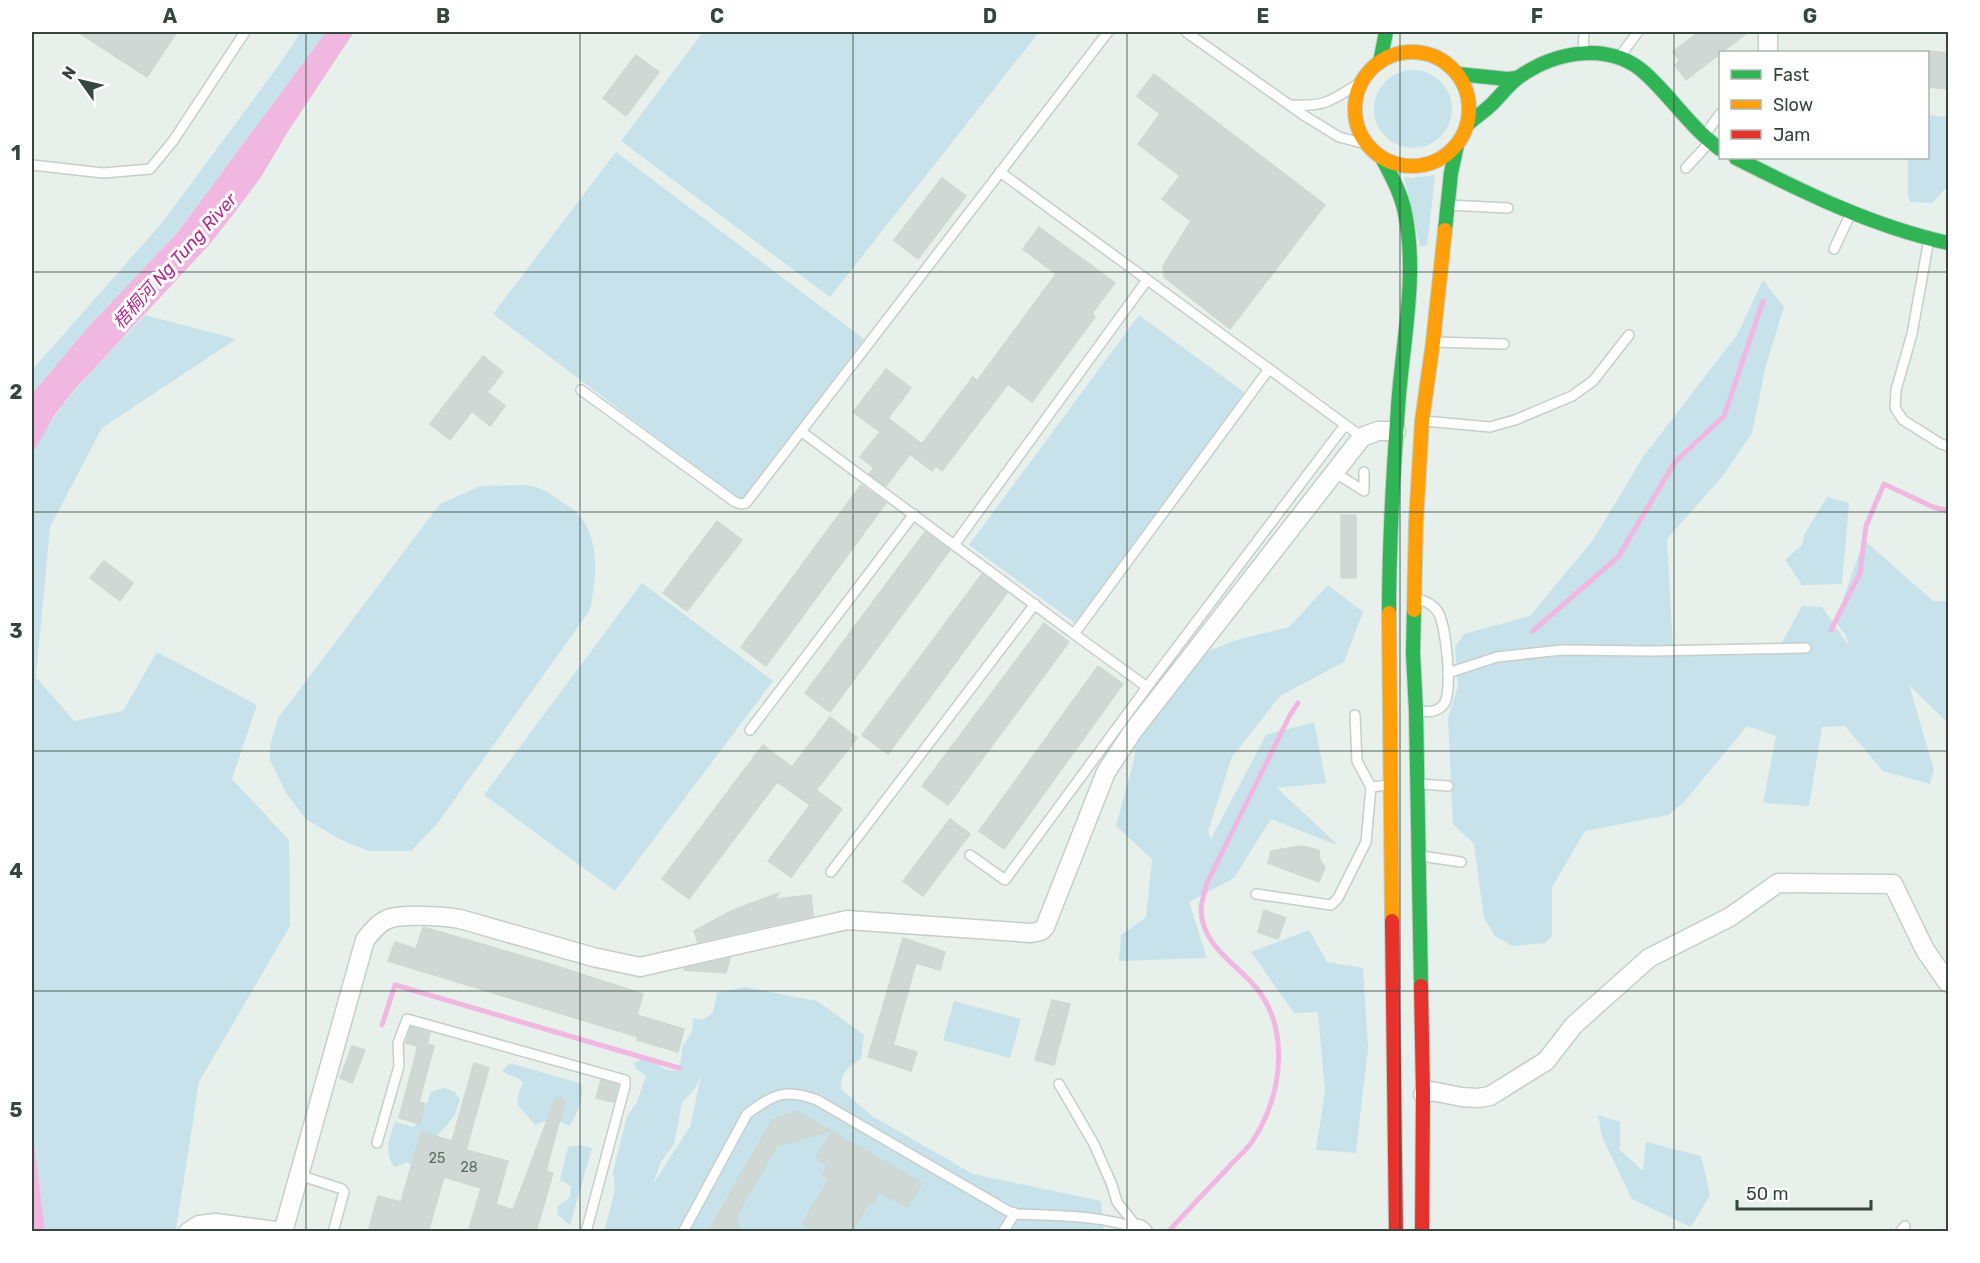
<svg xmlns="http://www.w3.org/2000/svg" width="1980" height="1263" viewBox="0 0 1980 1263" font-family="Rubik,'Noto Sans SC',sans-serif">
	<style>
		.green { fill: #c7e2eb; fill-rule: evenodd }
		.water { fill: #f0b7e1 }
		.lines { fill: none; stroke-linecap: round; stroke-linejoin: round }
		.stream { stroke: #f0b7e1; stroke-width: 5 }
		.building { fill: #cfd8d4; stroke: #ced8d3; stroke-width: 1.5 }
		.lane-casing { stroke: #c6ceca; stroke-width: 12 }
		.street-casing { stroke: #c6ceca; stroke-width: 21 }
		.fast-casing { stroke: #bfd0c9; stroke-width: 16 }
		.slow-casing { stroke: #bfd0c9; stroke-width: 16 }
		.jam-casing { stroke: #bfd0c9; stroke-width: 16 }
		.lane { stroke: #fcfdfc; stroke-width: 9 }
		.street { stroke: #fcfdfc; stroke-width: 18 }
		.fast { stroke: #30b455; stroke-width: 14 }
		.slow { stroke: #ff9f0a; stroke-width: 14 }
		.jam { stroke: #e5322d; stroke-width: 14 }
		.grid { fill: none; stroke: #34463d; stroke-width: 1.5; stroke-opacity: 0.55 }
		.labels { text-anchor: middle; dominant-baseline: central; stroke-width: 6; stroke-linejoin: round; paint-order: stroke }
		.number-label { font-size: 14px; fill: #5c6c64 }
		.water-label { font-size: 18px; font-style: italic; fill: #b7298d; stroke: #fff }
		.neatline { fill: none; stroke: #34463d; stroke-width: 2 }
		.grid-label { font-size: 20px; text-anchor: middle; font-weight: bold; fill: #34463d }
	</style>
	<rect width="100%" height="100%" fill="#e8f0ec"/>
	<g class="green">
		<polygon points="301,32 326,32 178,232 91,324 32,394 32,370 161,224 279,65"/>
		<polygon points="703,32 1039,32 830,297 621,141"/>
		<circle cx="1413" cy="109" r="39"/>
		<polygon points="1928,115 1948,117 1948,186 1932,203 1911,202 1908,197 1908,158 1928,158"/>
		<polygon points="616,152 864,339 742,502 493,314"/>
		<polygon points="1435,175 1427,246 1420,246 1404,177 1412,178"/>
		<polygon points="1763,280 1784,307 1766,365 1752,433 1722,477 1667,539 1673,650 1779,648 1802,606 1822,607 1849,646 1845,634 1835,622 1864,540 1933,601 1948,601 1948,723 1909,685 1934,770 1930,784 1883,771 1845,726 1822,727 1809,806 1763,803 1776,736 1747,726 1684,802 1668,815 1585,831 1552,887 1552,936 1545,943 1512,946 1495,936 1484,918 1474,844 1453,824 1448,718 1458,686 1455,647 1464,634 1530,616 1593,540 1643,457 1737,335"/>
		<path d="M145,315L236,339L102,428L50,527L36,677L74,721L123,711L157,652L257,705L232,779L289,840L290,926L199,1082L176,1231H45L32,1126V454C59,400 104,359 145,315Z"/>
		<polygon points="1139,315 1245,393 1075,623 969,545"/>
		<path d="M525,485C540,487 549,492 562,502C567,505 573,509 577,513C601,537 596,580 590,610L437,824L411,851H369L341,840L306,819L286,793L270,760V746L278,718L440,504L480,486Z"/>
		<polygon points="1827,497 1849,503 1842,584 1802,585 1785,560 1802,545 1804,535"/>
		<polygon points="642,583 773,681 615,891 484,795"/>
		<polygon points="1328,585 1363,612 1344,662 1280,696 1232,757 1208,831 1211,839 1266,735 1314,722 1326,783 1277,788 1339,846 1271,819 1234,878 1189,902 1207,958 1119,961 1121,935 1146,917 1152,859 1116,826 1135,756 1135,732 1209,651 1236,640 1289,627"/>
		<polygon points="1309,930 1327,962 1363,968 1368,1048 1356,1153 1316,1150 1325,1091 1318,1012 1294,1013 1251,952"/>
		<path d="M745,987L817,1001L864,1035L861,1059C847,1068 841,1072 841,1089L872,1116L973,1174L1101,1201L1104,1231L604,1232L615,1190L613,1172L627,1116L636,1104L646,1076L636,1069L634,1063L646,1058L667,1070L679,1071L683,1046L692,1032L693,1018L702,1020L713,1013L717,993ZM701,1075L690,1127L653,1184L661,1162L674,1144L682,1103L696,1087Z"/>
		<polygon points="954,1001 1021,1019 1010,1058 943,1040"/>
		<path d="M510,1063L582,1084C583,1099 578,1113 569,1126L554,1118L535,1125L517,1104L519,1092L523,1082C517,1076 509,1076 502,1071Z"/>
		<path d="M444,1088L455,1092L460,1100L455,1114L448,1124L410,1165L408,1162L395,1167C383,1153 390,1137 395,1122L414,1127L421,1118L431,1092Z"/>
		<polygon points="1598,1115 1620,1122 1620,1150 1643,1171 1646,1142 1701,1156 1710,1195 1691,1227 1632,1199 1602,1137"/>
		<polygon points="579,1145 592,1148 570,1225 558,1215 557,1207 570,1197 571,1186 560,1180 568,1147"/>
	</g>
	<g class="water">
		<polygon points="326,32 354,32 287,133 261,177 232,216 209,245 74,390 54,416 32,454 32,394 91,324 178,232"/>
		<polygon points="32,1126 45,1231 32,1231"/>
	</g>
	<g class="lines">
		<g class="stream">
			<polyline points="1831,630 1860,573 1866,526 1884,484 1933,507 1948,511"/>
			<polyline points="1533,631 1618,557 1675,462 1724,416 1763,301"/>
			<polyline points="382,1025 395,985 679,1068"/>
			<path d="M1168,1232C1188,1210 1208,1189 1228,1168C1236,1158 1249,1149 1255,1137C1283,1092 1291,1025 1252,983C1232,961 1202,944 1201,910C1201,902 1205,892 1207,883L1290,715L1298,703"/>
		</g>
	</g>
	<g class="building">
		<polygon points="78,32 177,32 147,77"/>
		<polygon points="1699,32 1748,32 1686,80 1675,65 1680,61 1673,52"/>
		<polygon points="1928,51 1948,53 1948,89 1928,87"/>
		<polygon points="636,55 659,72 626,116 603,98"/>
		<polygon points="1154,74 1325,205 1230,329 1164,277 1163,266 1191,221 1162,199 1180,176 1138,144 1160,114 1137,96"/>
		<polygon points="942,178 966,196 918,259 894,240"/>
		<polygon points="1039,227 1115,283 1092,313 1095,317 1032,402 1008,384 942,471 936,466 932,471 910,454 886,486 869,474 874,468 860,457 880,432 853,412 886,369 911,388 888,418 922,444 973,377 977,381 1056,274 1023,249"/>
		<polygon points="483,356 503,372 487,392 505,406 490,426 472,411 450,440 430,424"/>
		<polygon points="861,485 886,503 766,666 741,647"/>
		<rect x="1341" y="515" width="15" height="63"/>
		<polygon points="717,521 742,540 687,611 663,593"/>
		<polygon points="925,532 950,550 830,712 805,693"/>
		<polygon points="104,561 133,583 120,601 90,578"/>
		<polygon points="982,574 1007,593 888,754 862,735"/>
		<polygon points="1044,623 1069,642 948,805 922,786"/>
		<polygon points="1098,666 1123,684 1004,849 979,831"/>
		<polygon points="830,717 857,738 816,790 842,809 791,877 768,861 810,805 777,782 689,899 662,879 763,745 792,767"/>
		<polygon points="950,819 970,834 923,896 903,881"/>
		<polygon points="1302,846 1319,850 1320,860 1325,867 1319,882 1268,863 1271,851"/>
		<polygon points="779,893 775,899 811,895 813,916 698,942 694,931 733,910"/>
		<polygon points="1264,910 1286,918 1278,939 1258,932"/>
		<polygon points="423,927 550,964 643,994 637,1015 684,1029 678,1052 637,1040 638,1037 388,961 395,942 416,949"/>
		<polygon points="903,938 945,952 940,970 916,963 893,1045 917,1052 911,1071 868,1057"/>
		<polygon points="730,958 726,973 684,970 685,968"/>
		<polygon points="1052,1000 1070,1004 1054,1065 1035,1060"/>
		<polygon points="411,1027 430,1033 427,1044 434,1046 419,1102 425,1104 420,1124 399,1118 418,1046 406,1043"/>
		<polygon points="352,1046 365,1050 352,1083 340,1078"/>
		<polygon points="474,1063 489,1068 466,1150 508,1161 496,1204 513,1210 556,1097 565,1100 546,1171 553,1173 536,1232 468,1232 481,1188 444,1177 428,1232 368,1232 378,1196 401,1202 421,1132 452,1141"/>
		<polygon points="601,1080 618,1085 614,1102 596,1098"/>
		<polygon points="796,1111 831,1131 777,1146 736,1216 740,1232 708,1232 772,1120"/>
		<polygon points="832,1132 922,1183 907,1207 879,1192 873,1204 869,1202 852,1232 815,1232 802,1224 829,1180 822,1175 828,1166 816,1158"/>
	</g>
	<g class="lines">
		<g class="lane-casing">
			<g id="lane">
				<polyline points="1186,32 1305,116 1339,137 1366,144"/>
				<polyline points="1583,52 1584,32"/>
				<polyline points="1620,56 1638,32"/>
				<path d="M1290,105C1326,107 1331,101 1361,82"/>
				<polyline points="1704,136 1720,114"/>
				<polyline points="32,165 103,173 150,169 173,141 245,32"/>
				<polyline points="1686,168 1708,144"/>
				<polyline points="1000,172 1362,437"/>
				<polyline points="1447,205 1508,208"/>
				<polyline points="1929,239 1912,334 1896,390 1895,408 1903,420 1941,444 1948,446"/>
				<polyline points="1834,249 1851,213"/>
				<polyline points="1433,342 1504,344"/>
				<polyline points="581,390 735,502 741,504 746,503 1108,32"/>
				<polyline points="1424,421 1490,427 1515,420 1572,396 1593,381 1629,335"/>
				<polyline points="802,432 1074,634 1269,369"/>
				<polyline points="1334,472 1364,491 1364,472"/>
				<polyline points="954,545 1147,280"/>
				<path d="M1415,598C1424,601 1432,603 1438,612C1446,625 1453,692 1444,704C1437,713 1428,712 1418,711"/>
				<polyline points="1074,634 1147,687"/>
				<polyline points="1448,673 1497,657 1562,650 1652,651 1806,648"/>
				<polyline points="1355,715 1357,761 1371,787"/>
				<polyline points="750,730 914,514"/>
				<polyline points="1420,784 1448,786"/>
				<polyline points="970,855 1005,880 1147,687 1345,425"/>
				<polyline points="1421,856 1461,862"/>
				<polyline points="831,872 1035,604"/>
				<polyline points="1256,894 1331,905 1338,898 1366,842 1371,787 1389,785"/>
				<polyline points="1059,1084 1094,1144 1112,1185 1117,1202 1137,1227"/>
				<polyline points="377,1143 399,1066 398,1043 407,1019 625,1080 625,1086 586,1232"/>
				<polyline points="299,1175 342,1189 344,1192 333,1232"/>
				<path d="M683,1232L747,1114C774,1094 785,1088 817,1100L1008,1211L1017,1214C1058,1216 1100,1215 1139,1229"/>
				<polyline points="1003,1232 1015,1213"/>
				<polyline points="1900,1232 1905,1226"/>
			</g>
		</g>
		<g class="street-casing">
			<g id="street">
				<polyline points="1768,32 1768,52"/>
				<polyline points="1423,1094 1431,1091 1462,1097 1478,1098 1490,1096 1546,1061 1574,1025 1649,958 1730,917 1778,883 1893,884 1925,950 1948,983"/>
				<polyline points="1139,1229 1143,1232"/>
				<path d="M188,1232L199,1225L216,1223L283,1232L365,940C372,931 380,921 391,918C407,914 443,916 460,919L593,957L640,967L847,920L1031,933L1041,931L1045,927L1106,772L1133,731L1362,437L1378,431H1396"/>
			</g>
		</g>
		<g class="fast-casing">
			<g id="fast">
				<polyline points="1380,62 1386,32"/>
				<polyline points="1458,74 1507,79 1517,78"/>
				<path d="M1468,124C1476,117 1485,111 1493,103C1501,95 1509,84 1519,77C1556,51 1610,41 1646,74C1672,98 1691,128 1720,149"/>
				<path d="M1382,158C1391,175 1401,193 1405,213C1418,277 1402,344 1398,408C1393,476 1389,545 1389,613"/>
				<path d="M1736,158C1805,193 1872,226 1948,243"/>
				<polyline points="1445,230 1451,173 1457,145"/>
				<polyline points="1414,610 1413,653 1416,711 1421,986"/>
			</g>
		</g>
		<g class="slow-casing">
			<g id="slow">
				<circle cx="1412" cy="109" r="57"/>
				<polyline points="1414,610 1416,522 1422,421 1433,342 1445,230"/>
				<polyline points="1389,613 1392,921"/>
			</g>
		</g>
		<g class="jam-casing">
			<g id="jam">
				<polyline points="1392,921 1396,1232"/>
				<polyline points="1421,986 1423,1094 1422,1232"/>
			</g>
		</g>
		<use href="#lane" class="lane"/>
		<use href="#street" class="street"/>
		<use href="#fast" class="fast"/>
		<use href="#slow" class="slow"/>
		<use href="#jam" class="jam"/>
	</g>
	<path class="grid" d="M306,32V1232M580,32V1232M853,32V1232M1127,32V1232M1400,32V1232M1674,32V1232M32,272H1948M32,512H1948M32,751H1948M32,991H1948"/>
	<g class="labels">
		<g class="number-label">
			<text x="437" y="1158">25</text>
			<text x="469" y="1167">28</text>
		</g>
		<g class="water-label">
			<text transform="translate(175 261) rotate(-48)">梧桐河 Ng Tung River</text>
		</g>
	</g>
	<rect width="1980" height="1263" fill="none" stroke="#ffffff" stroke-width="66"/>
	<rect x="1719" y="51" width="210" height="108" fill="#ffffff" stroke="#aeb5b1" stroke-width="1.5"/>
	<rect x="1731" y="70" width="30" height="9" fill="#30b455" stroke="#aeb5b1" stroke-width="1.5"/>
	<text x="1773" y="81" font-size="18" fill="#34463d">Fast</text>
	<rect x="1731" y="100" width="30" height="9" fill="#ff9f0a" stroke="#aeb5b1" stroke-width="1.5"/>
	<text x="1773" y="111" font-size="18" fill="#34463d">Slow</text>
	<rect x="1731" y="130" width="30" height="9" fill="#e5322d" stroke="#aeb5b1" stroke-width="1.5"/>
	<text x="1773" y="141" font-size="18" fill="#34463d">Jam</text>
	<g transform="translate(81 81) rotate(304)" stroke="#ffffff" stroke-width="4.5" paint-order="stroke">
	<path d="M0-4.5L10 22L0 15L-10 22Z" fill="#34463d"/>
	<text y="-9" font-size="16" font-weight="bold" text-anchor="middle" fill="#34463d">N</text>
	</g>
	<path d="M1737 1200v9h134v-9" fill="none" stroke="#34463d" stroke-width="3"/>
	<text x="1746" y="1200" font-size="18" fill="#34463d" stroke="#ffffff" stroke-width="4.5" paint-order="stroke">50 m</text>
	<rect x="33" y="33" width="1914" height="1197" class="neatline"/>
	<g class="grid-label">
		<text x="170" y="23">A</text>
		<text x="443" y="23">B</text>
		<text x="717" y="23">C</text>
		<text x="990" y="23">D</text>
		<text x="1263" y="23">E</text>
		<text x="1537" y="23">F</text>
		<text x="1810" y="23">G</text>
		<text x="16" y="160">1</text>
		<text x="16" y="399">2</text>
		<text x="16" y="638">3</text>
		<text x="16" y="878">4</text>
		<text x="16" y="1117">5</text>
	</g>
</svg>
